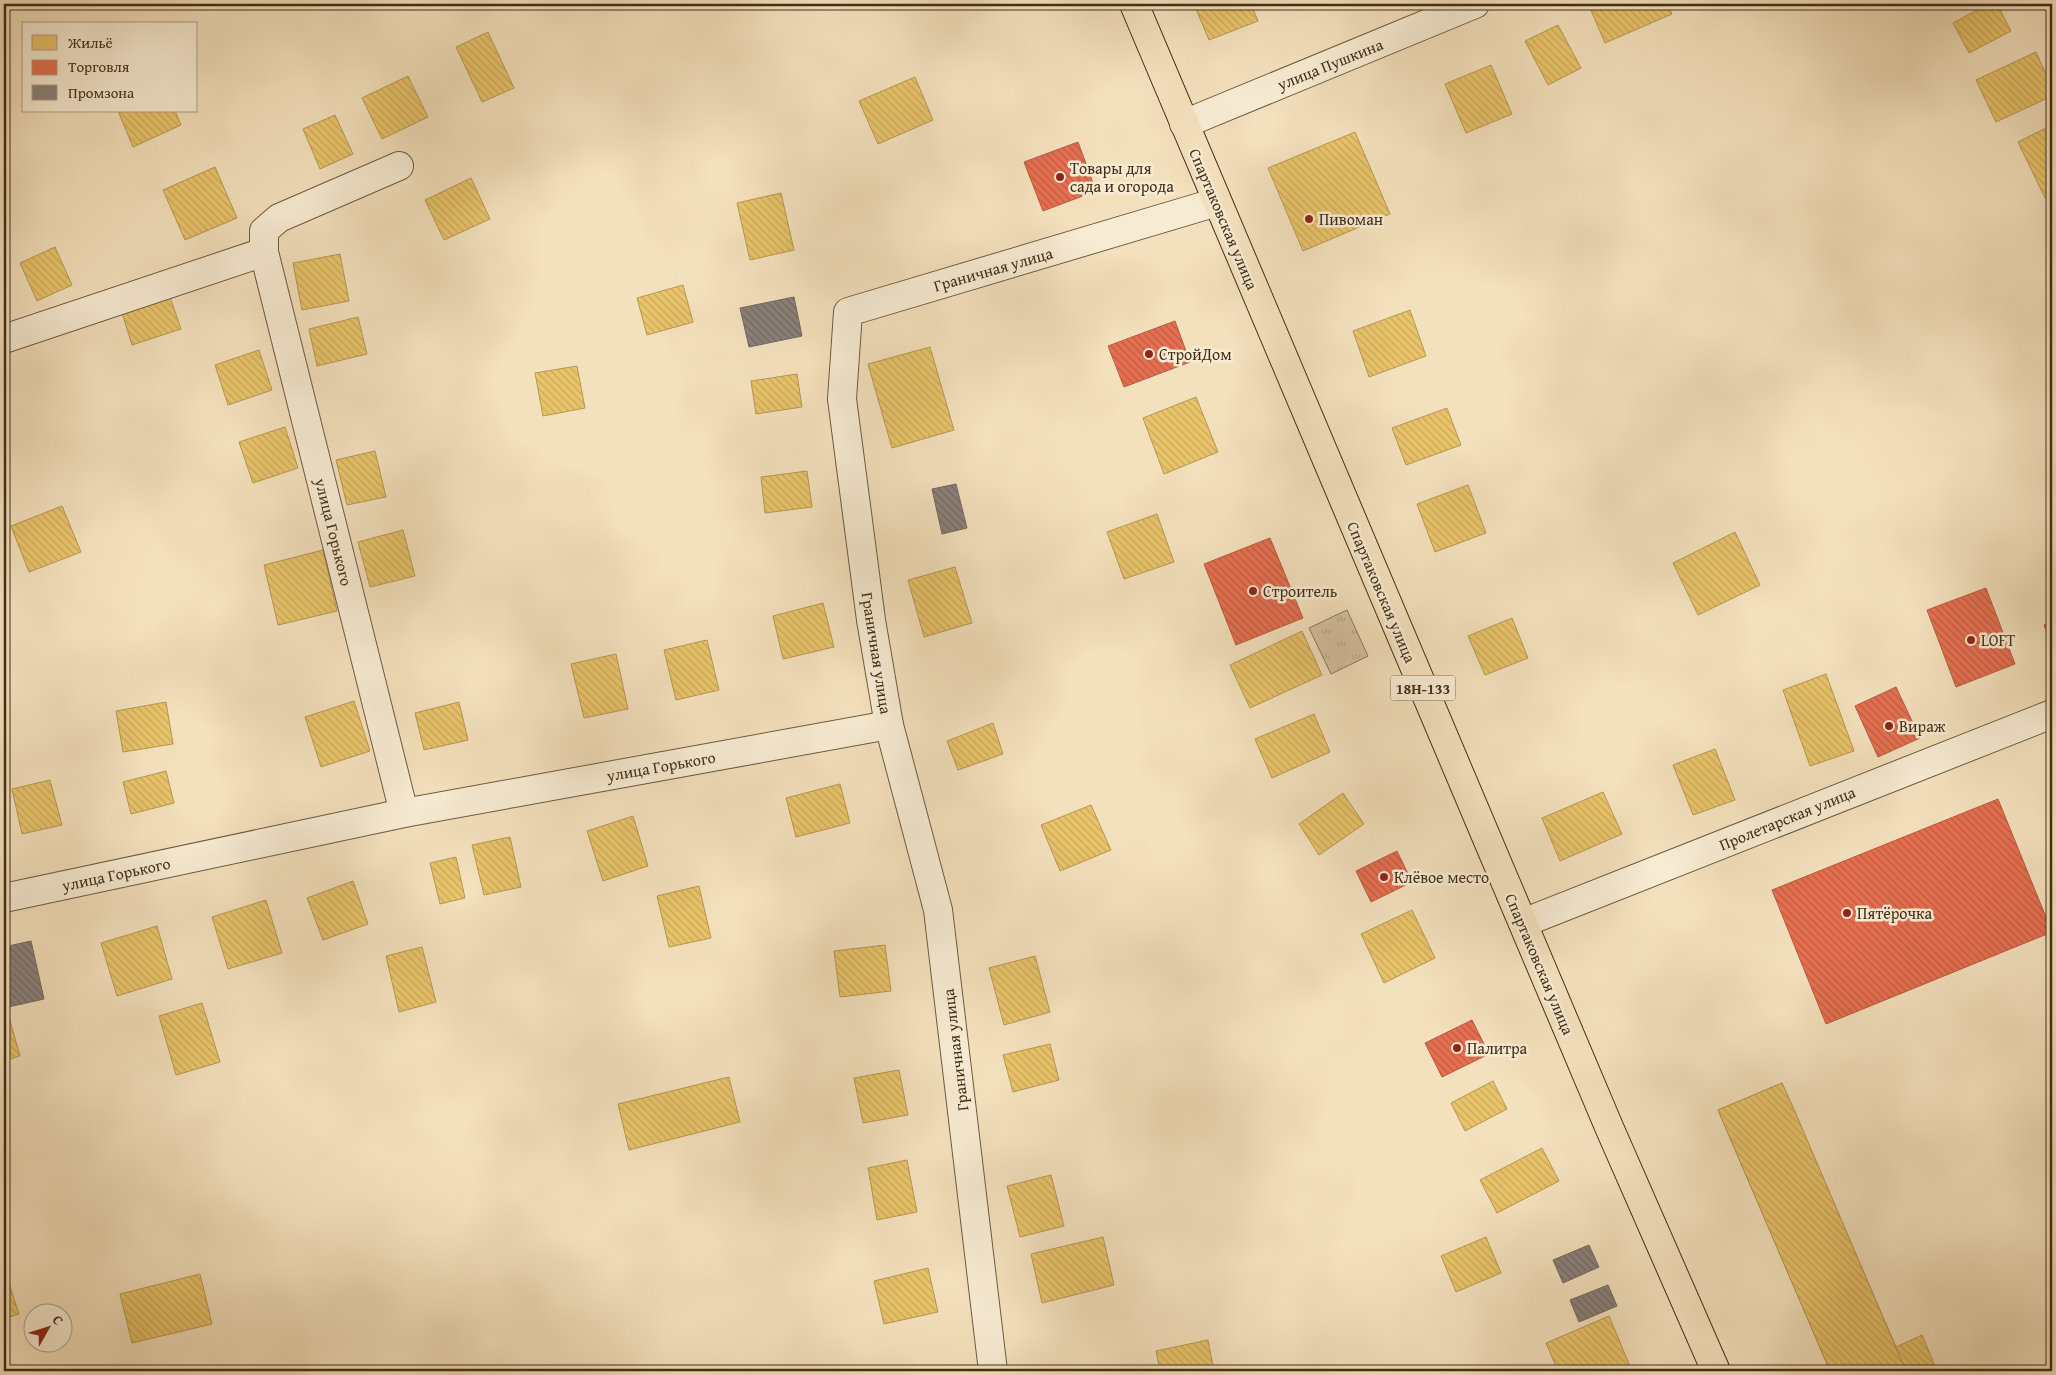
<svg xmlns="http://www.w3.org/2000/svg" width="2056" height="1375" viewBox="0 0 2056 1375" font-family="'Gentium Book Plus',serif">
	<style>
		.grass { fill: url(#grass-tufts); stroke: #8c785b }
		.homes { fill: url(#homes-back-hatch); stroke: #b79751 }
		.shops { fill: url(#shops-back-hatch); stroke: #b65c3f }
		.industry { fill: url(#industry-back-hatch); stroke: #74685d }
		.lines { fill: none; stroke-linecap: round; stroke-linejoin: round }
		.minor-casing { stroke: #6e5a40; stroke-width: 30 }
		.major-casing { stroke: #422e16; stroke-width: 30 }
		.minor { stroke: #f7ebd3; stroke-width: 28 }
		.major { stroke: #f3e0bc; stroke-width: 28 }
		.poi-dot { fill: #8f2418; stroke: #f7ebd3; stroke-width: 2 }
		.labels { text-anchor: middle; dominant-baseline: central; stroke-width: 5; stroke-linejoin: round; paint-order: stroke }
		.shield { fill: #f7ebd3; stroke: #78674f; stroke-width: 1 }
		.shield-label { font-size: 15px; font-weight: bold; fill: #422e16 }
		.street-label { font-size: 16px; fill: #422e16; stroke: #f7ebd3 }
		.poi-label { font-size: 16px; fill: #422e16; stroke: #f7ebd3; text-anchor: start }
	</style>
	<defs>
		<pattern id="grass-tufts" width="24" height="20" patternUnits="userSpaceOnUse" patternTransform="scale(1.25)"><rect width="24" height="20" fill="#d5c2a0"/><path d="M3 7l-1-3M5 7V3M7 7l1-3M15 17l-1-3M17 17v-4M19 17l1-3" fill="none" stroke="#b8a789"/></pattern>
		<pattern id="homes-back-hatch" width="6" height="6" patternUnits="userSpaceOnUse" patternTransform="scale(1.25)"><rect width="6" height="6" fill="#e9c46a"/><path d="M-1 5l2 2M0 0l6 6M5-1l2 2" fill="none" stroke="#c9a95b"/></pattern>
		<pattern id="shops-back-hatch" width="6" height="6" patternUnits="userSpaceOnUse" patternTransform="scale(1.25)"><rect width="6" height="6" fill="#e76f51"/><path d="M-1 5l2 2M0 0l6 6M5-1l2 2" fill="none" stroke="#bd5c42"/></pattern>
		<pattern id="industry-back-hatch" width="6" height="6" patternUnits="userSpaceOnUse" patternTransform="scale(1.25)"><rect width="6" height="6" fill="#8a817c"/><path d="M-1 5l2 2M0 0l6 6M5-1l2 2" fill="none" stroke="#726a65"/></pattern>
	</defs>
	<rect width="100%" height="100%" fill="#f3e0bc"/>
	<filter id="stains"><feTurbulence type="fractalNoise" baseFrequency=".004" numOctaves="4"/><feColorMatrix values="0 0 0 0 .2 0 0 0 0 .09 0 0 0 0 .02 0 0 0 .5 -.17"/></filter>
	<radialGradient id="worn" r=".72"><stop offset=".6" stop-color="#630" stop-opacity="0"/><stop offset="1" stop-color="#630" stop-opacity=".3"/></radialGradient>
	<polygon class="grass" points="1347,610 1368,656 1331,674 1309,628"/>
	<g class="homes">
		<polygon points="1194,4 1251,4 1258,21 1209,40"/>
		<polygon points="1600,4 1667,4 1672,14 1605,43 1590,8"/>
		<polygon points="1988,4 1997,4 2011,31 1969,53 1953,23"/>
		<polygon points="1558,25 1581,68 1548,85 1525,41"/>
		<polygon points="488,32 514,88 482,102 456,47"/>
		<polygon points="2036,52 2052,88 2052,96 1996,122 1976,80"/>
		<polygon points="1491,65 1512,114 1466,133 1445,84"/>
		<polygon points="408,76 428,117 382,139 362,98"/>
		<polygon points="915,77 933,120 878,144 859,101"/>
		<polygon points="118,111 175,111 181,125 133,147"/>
		<polygon points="335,115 353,154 320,169 303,129"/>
		<polygon points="2052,125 2052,194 2045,198 2018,142"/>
		<polygon points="1355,132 1390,214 1303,251 1268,168"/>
		<polygon points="215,167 237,218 185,240 163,190"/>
		<polygon points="471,178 490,219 444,240 425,200"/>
		<polygon points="781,193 794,250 750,260 737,203"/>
		<polygon points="55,247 72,285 37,301 20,263"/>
		<polygon points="340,254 349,301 302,310 293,263"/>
		<polygon points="683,285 693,322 647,335 637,298"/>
		<polygon points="170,297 181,329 132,345 122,313"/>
		<polygon points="1410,310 1426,356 1369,377 1353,331"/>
		<polygon points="358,317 367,354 317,366 309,329"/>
		<polygon points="930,347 954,430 892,448 868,364"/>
		<polygon points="259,350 272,390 228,405 215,365"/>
		<polygon points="577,366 585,408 543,416 535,373"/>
		<polygon points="797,374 802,407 756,414 751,381"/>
		<polygon points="1196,397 1218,452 1164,474 1143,418"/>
		<polygon points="1447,408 1461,445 1406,465 1392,428"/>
		<polygon points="285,427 298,468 253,483 239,442"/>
		<polygon points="375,451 386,497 347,505 336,460"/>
		<polygon points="807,471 812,507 765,513 761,477"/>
		<polygon points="1468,485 1486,533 1435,552 1417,504"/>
		<polygon points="62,506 81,552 29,572 11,526"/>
		<polygon points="1157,514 1174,562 1124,579 1107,532"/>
		<polygon points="403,530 415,576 370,587 358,542"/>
		<polygon points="1735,532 1760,585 1698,615 1673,563"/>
		<polygon points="323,550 337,611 278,625 264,565"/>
		<polygon points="955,567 972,623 924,637 908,580"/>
		<polygon points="823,603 834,647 783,659 773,616"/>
		<polygon points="1512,618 1528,658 1485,675 1468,636"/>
		<polygon points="1302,631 1322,675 1250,708 1230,665"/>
		<polygon points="707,640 719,690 676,700 664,650"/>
		<polygon points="616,654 628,709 584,718 571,664"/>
		<polygon points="1826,674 1854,751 1810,766 1783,690"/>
		<polygon points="354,701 370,751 321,767 305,717"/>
		<polygon points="166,702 173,744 123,752 116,711"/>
		<polygon points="459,702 468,740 424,750 415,713"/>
		<polygon points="1314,714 1330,752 1272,778 1255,739"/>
		<polygon points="993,723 1003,754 958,770 947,741"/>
		<polygon points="1715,749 1735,800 1693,815 1673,765"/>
		<polygon points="166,771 174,803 131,814 123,782"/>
		<polygon points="50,780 62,825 22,834 12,789"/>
		<polygon points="840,784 850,823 796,837 786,798"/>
		<polygon points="1603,792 1622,834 1560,861 1542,818"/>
		<polygon points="1343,793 1364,824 1319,855 1299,824"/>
		<polygon points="1091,805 1111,850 1060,871 1041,825"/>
		<polygon points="633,816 648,866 603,881 587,831"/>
		<polygon points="510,837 521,887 484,895 472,845"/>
		<polygon points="456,857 465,898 440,904 430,863"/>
		<polygon points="353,881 368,924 323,940 307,898"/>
		<polygon points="699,886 711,938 669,947 657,896"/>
		<polygon points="266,900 282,953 228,969 212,917"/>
		<polygon points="1412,910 1435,958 1384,983 1361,934"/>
		<polygon points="157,926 172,979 117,996 101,943"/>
		<polygon points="885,945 891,991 840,997 834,951"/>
		<polygon points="422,947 436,1002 399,1012 386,956"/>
		<polygon points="1035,956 1050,1012 1004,1025 989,968"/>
		<polygon points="202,1003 220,1062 176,1075 159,1016"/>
		<polygon points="9,1017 20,1056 4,1061 4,1018"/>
		<polygon points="1050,1044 1059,1080 1013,1092 1003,1055"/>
		<polygon points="899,1070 908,1115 863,1123 854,1078"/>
		<polygon points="729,1077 740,1122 629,1150 618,1104"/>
		<polygon points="1493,1081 1507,1109 1465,1131 1451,1103"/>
		<polygon points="1782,1083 1896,1347 1922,1335 1937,1371 1830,1371 1718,1110"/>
		<polygon points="1782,1083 1796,1114 1906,1371 1830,1371 1718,1110"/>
		<polygon points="1542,1148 1559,1181 1497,1213 1480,1180"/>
		<polygon points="907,1160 917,1212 877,1220 868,1168"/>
		<polygon points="1051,1175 1064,1226 1020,1237 1007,1186"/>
		<polygon points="1103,1237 1114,1285 1042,1303 1031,1254"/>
		<polygon points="1486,1237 1501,1273 1456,1292 1441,1256"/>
		<polygon points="4,1268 19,1314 4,1319"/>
		<polygon points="928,1268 938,1312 884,1324 874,1281"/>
		<polygon points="200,1274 212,1324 132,1343 120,1294"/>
		<polygon points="1609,1316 1632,1371 1558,1371 1546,1343"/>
		<polygon points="1208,1340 1214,1371 1160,1371 1156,1351"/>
	</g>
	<g class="shops">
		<polygon points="1078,142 1096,191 1043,211 1024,162"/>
		<polygon points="1175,321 1190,362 1124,387 1108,346"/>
		<polygon points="1270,538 1303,618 1236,645 1204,564"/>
		<polygon points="1986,588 2015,664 1956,687 1927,610"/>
		<polygon points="2052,621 2052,645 2044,625"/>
		<polygon points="1896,687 1920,738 1878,757 1855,706"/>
		<polygon points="1998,799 2052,932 1826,1024 1772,890"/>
		<polygon points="1397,851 1412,882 1371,902 1356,871"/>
		<polygon points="1472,1020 1489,1054 1442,1077 1425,1043"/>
	</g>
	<g class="industry">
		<polygon points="794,297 802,336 749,347 740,308"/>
		<polygon points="956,484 967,528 942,534 932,489"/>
		<polygon points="31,941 44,999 4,1008 4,947"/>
		<polygon points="1589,1245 1599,1267 1563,1283 1553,1260"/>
		<polygon points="1608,1285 1617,1306 1579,1322 1570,1300"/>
	</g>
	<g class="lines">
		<g class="minor-casing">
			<g id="minor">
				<polyline points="1184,124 1475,4"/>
				<polyline points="264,252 264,231 279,218 399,166"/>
				<polyline points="4,339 264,252 404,813"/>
				<polyline points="4,898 404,813 889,725"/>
				<polyline points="1523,923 2052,714"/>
				<polyline points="993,1371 938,910 889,725 871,620 842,399 848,312 1217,202"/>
			</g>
		</g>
		<g class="major-casing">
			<polyline id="major" points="1134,4 1609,1127 1716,1371"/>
		</g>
		<use href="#minor" class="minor"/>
		<use href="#major" class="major"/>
	</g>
	<g class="poi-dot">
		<circle cx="1060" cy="177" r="5"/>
		<circle cx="1309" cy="219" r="5"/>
		<circle cx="1149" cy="354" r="5"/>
		<circle cx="1253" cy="591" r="5"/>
		<circle cx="1971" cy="640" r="5"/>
		<circle cx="1889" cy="726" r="5"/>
		<circle cx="1384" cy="877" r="5"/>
		<circle cx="1847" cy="913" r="5"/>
		<circle cx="1457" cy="1048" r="5"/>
	</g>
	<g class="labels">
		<rect class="shield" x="1390.5" y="675.5" width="65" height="25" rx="4"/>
		<g class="shield-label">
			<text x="1423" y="688">18Н-133</text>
		</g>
		<g class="street-label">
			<text transform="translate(1330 64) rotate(-22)">улица Пушкина</text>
			<text transform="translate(1224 219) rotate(67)">Спартаковская улица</text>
			<text transform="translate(993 269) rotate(-16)">Граничная улица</text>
			<text transform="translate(334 532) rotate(76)">улица Горького</text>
			<text transform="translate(1382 592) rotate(67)">Спартаковская улица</text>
			<text transform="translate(877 653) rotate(81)">Граничная улица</text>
			<text transform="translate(661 766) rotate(-10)">улица Горького</text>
			<text transform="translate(1787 818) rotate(-22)">Пролетарская улица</text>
			<text transform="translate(116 874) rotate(-12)">улица Горького</text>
			<text transform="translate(1540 964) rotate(67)">Спартаковская улица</text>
			<text transform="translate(955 1050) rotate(-97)">Граничная улица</text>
		</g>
		<g class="poi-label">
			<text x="1070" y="168">Товары для<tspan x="1070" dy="18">сада и огорода</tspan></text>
			<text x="1319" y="219">Пивоман</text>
			<text x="1159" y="354">СтройДом</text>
			<text x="1263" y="591">Строитель</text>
			<text x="1981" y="640">LOFT</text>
			<text x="1899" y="726">Вираж</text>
			<text x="1394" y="877">Клёвое место</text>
			<text x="1857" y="913">Пятёрочка</text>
			<text x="1467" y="1048">Палитра</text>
		</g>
	</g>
	<rect width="2056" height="1375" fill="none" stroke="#f3e0bc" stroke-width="20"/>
	<rect x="5" y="5" width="2046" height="1365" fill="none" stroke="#422e16" stroke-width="2.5"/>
	<rect x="10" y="10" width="2036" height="1355" fill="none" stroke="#422e16"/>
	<rect x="22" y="22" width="175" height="90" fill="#f7ebd3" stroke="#af9f87"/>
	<rect x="32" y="35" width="25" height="15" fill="#e9c46a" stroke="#af9f87"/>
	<text x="68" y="48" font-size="15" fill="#422e16">Жильё</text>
	<rect x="32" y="60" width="25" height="15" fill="#e76f51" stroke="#af9f87"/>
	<text x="68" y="72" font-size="15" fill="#422e16">Торговля</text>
	<rect x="32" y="85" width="25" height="15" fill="#8a817c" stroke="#af9f87"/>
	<text x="68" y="98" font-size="15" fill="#422e16">Промзона</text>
	<g transform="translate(48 1328) rotate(51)"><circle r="24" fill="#f7ebd3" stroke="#af9f87"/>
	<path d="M0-4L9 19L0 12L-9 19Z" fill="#8f2418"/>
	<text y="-8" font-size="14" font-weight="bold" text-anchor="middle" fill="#422e16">С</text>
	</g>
	<rect width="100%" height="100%" filter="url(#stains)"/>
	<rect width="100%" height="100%" fill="url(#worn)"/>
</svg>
